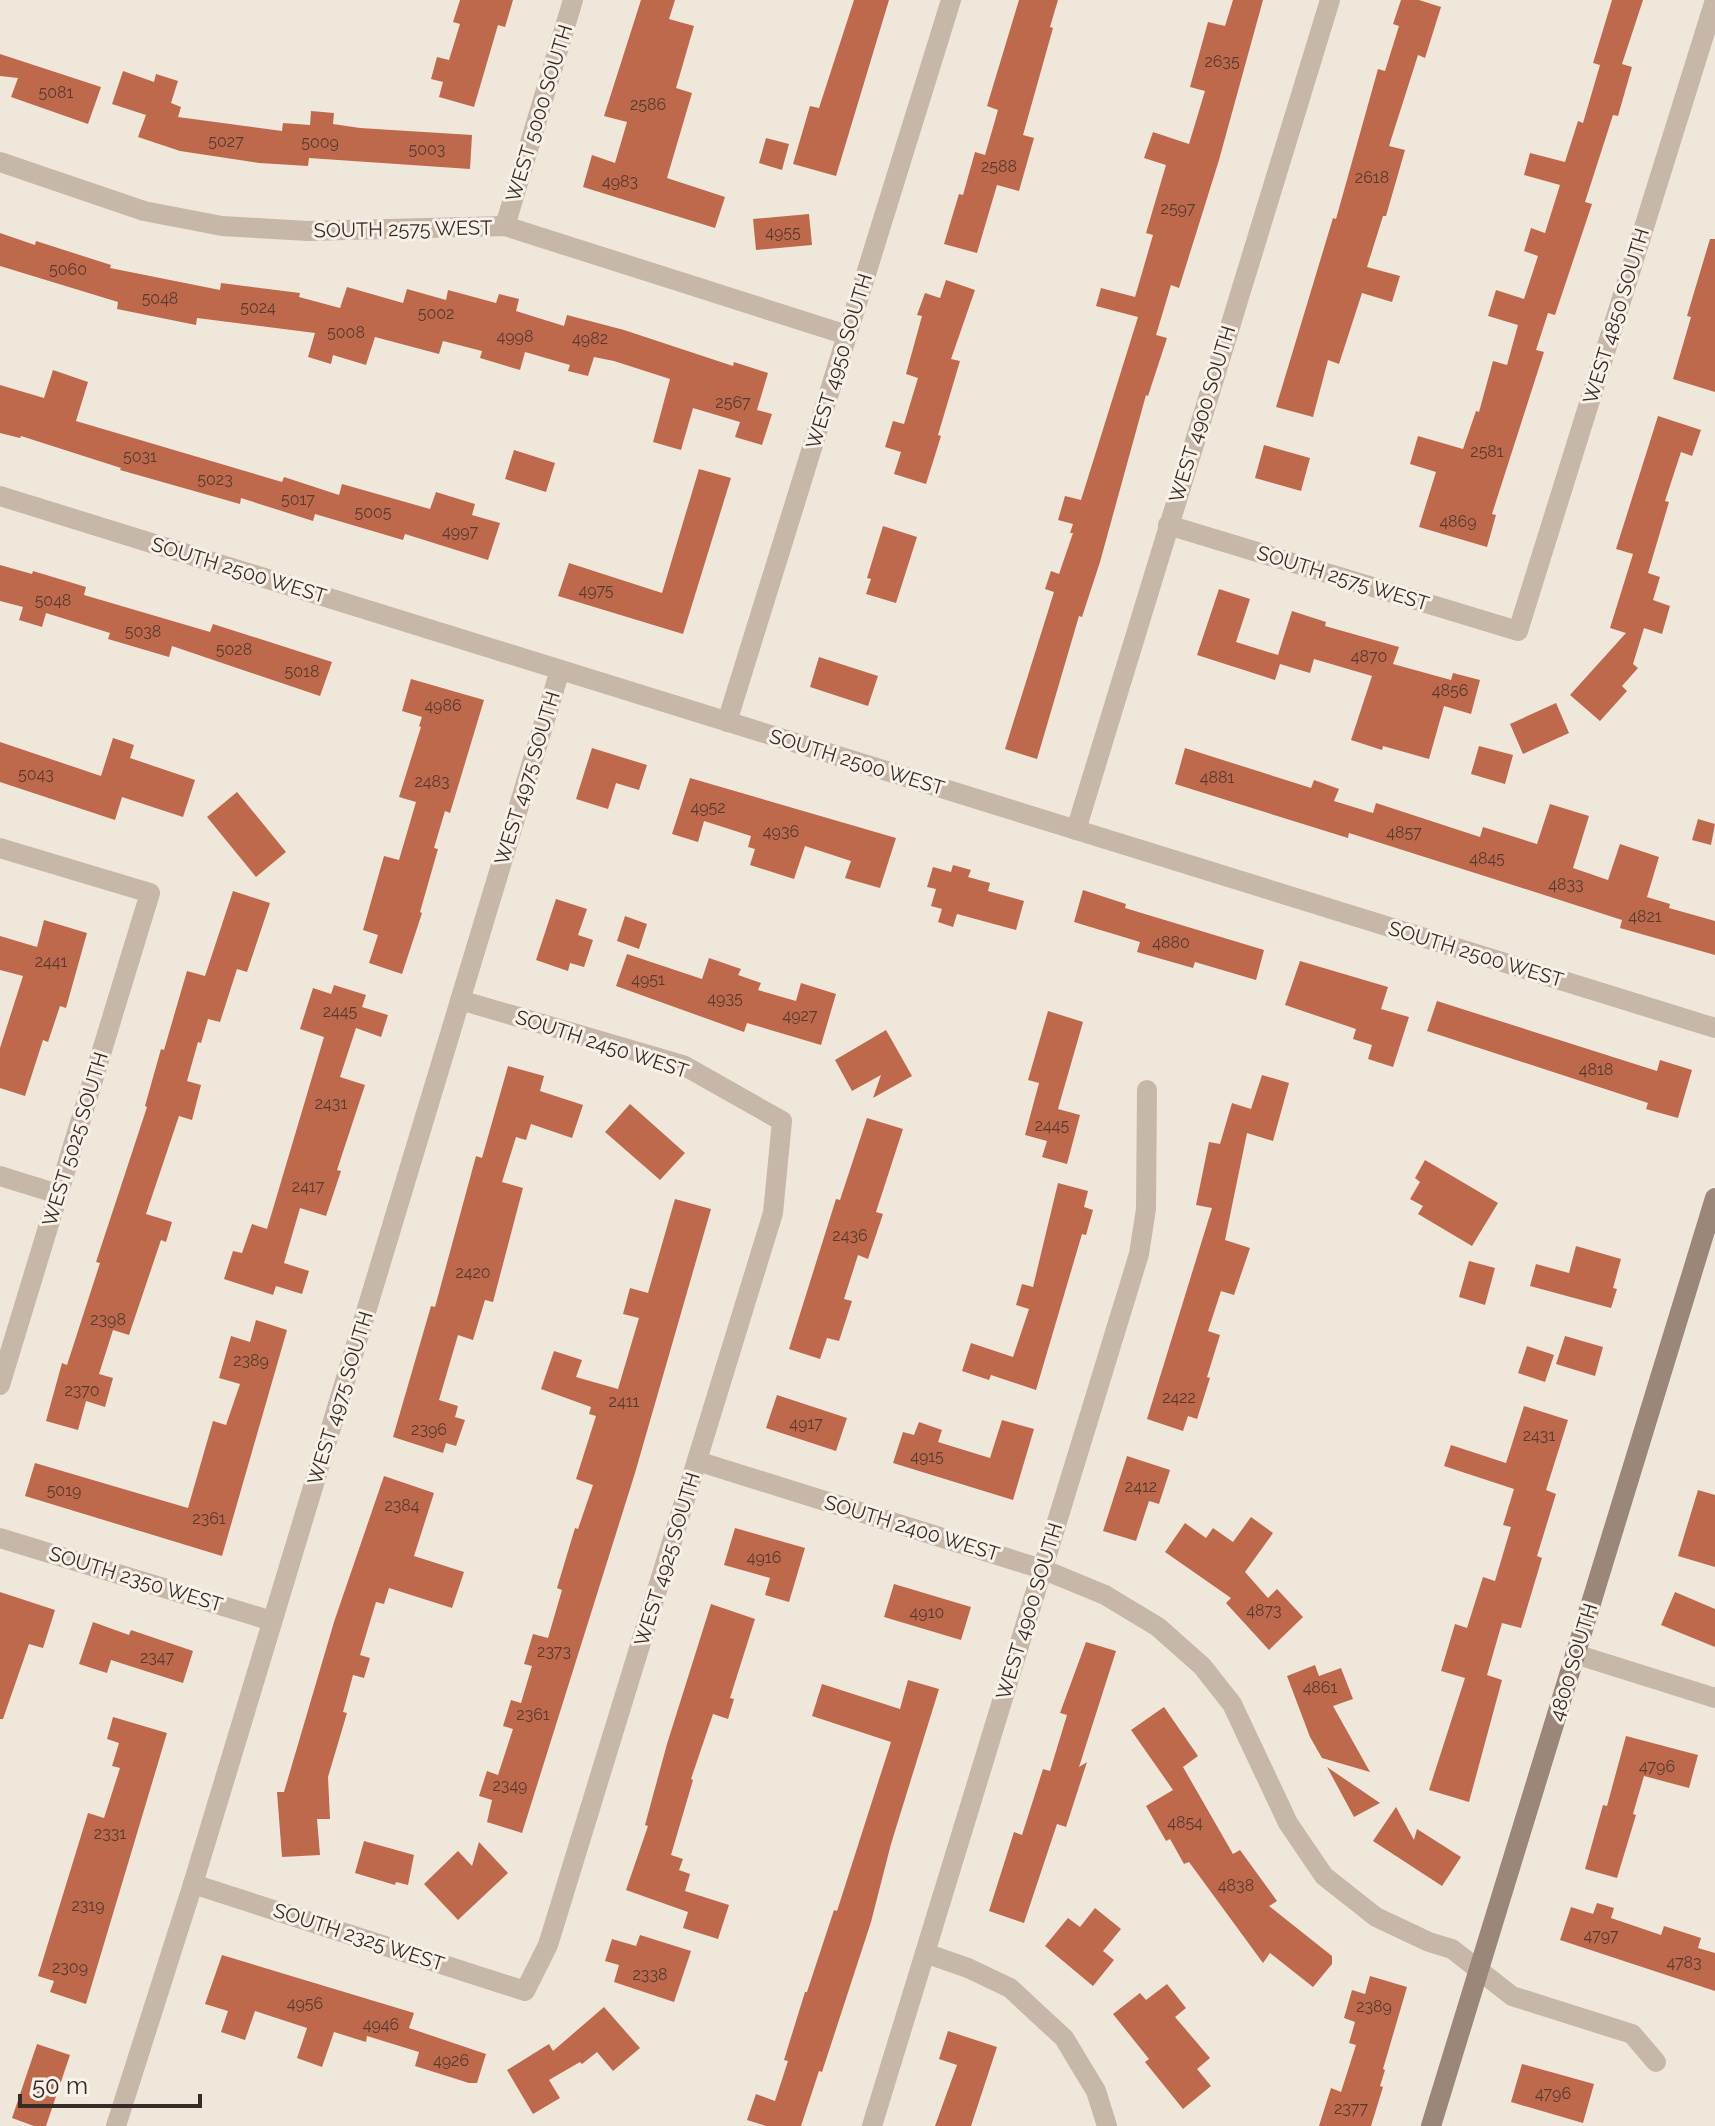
<svg xmlns="http://www.w3.org/2000/svg" width="1715" height="2126" viewBox="0 0 1715 2126" font-family="Raleway,sans-serif">
	<style>
		.building { fill: #be694b }
		.lines { fill: none; stroke-linecap: round; stroke-linejoin: round }
		.street { stroke: #c7b7a8; stroke-width: 20 }
		.secondary { stroke: #9b867a; stroke-width: 20 }
		.labels { text-anchor: middle; dominant-baseline: central; stroke-width: 6; stroke-linejoin: round; paint-order: stroke }
		.number-label { font-size: 16px; fill: #573b31 }
		.street-label { font-size: 20px; fill: #352c28; stroke: #f8f1e7 }
	</style>
	<rect width="100%" height="100%" fill="#f0e7db"/>
	<g class="building">
		<polygon points="460,0 513,0 505,27 498,25 474,107 439,97 443,82 431,79 437,57 449,60 460,24 453,22"/>
		<polygon points="641,0 675,0 669,19 694,26 676,88 692,93 667,178 725,197 715,228 583,187 592,155 615,163 627,122 604,116"/>
		<polygon points="854,0 889,0 836,176 793,164 810,106 819,108"/>
		<polygon points="1019,0 1058,0 1050,27 1053,28 1023,135 1034,138 1019,191 997,185 977,253 944,244 959,194 963,195 975,152 985,155 998,110 987,106"/>
		<polygon points="1233,0 1263,0 1219,160 1179,288 1171,285 1156,335 1167,338 1148,396 1146,395 1100,562 1082,617 1079,616 1037,759 1005,749 1054,592 1045,589 1051,571 1059,574 1073,533 1070,533 1073,524 1058,520 1065,496 1081,500 1138,317 1096,306 1101,288 1135,297 1153,235 1146,233 1166,165 1144,158 1153,132 1189,144 1205,91 1190,87 1208,22 1225,26"/>
		<polygon points="1401,0 1419,0 1441,7 1425,58 1418,55 1389,146 1405,150 1386,216 1383,216 1367,267 1400,276 1392,302 1362,293 1339,364 1328,360 1313,417 1276,407 1333,218 1336,219 1378,69 1385,71 1399,26 1393,24"/>
		<polygon points="1612,0 1643,0 1622,64 1632,67 1618,116 1613,115 1585,202 1592,204 1555,315 1548,313 1536,350 1544,352 1492,514 1496,515 1487,547 1419,527 1436,472 1410,464 1418,436 1463,449 1476,411 1479,412 1493,361 1507,365 1518,325 1488,316 1496,290 1524,299 1538,256 1524,251 1531,228 1545,233 1560,185 1524,175 1530,153 1565,162 1578,121 1583,123 1600,65 1593,63"/>
		<polygon points="0,54 101,87 88,124 11,97 18,78 0,76"/>
		<polygon points="123,71 154,82 156,74 178,81 171,103 181,107 178,117 282,131 283,123 310,125 311,111 334,113 333,124 360,128 472,135 470,169 309,158 308,166 259,163 180,151 138,137 146,115 112,104"/>
		<polygon points="766,138 789,144 782,170 759,163"/>
		<polygon points="809,214 812,245 756,250 753,219"/>
		<polygon points="0,233 35,245 36,241 111,265 110,268 220,290 221,283 300,293 299,297 340,308 347,287 403,303 407,289 446,300 448,290 496,303 499,294 519,299 516,311 564,326 567,315 624,330 733,366 734,362 768,373 757,410 772,414 762,445 735,437 740,422 693,408 681,450 653,442 670,379 614,361 594,357 588,376 568,371 570,365 525,352 520,370 480,358 482,351 443,341 439,354 375,337 366,365 333,355 331,364 308,357 315,333 197,318 196,325 117,309 118,302 0,266"/>
		<polygon points="1710,239 1715,239 1715,392 1673,379 1691,317 1687,316"/>
		<polygon points="946,280 975,290 951,359 960,361 938,435 941,436 926,484 894,474 901,452 885,447 893,421 904,424 918,378 906,374 922,316 917,315 925,293 940,298"/>
		<polygon points="53,370 88,382 76,421 282,482 284,477 339,495 342,484 430,509 436,492 475,504 472,515 500,523 488,560 405,534 403,540 315,514 313,521 241,498 240,504 120,470 121,468 21,436 20,438 0,433 0,385 44,398"/>
		<polygon points="1658,416 1701,430 1692,456 1681,452 1665,501 1669,502 1648,573 1660,577 1653,600 1670,606 1662,634 1644,628 1633,664 1638,668 1622,686 1627,691 1600,721 1570,695 1626,633 1610,628 1633,554 1616,549"/>
		<polygon points="1264,445 1310,458 1301,491 1255,478"/>
		<polygon points="514,450 555,463 546,492 505,479"/>
		<polygon points="699,469 731,478 683,634 558,596 569,563 662,593"/>
		<polygon points="883,526 917,537 896,603 866,594 871,579 867,578"/>
		<polygon points="0,565 32,574 33,571 86,587 84,595 210,632 213,624 332,662 320,696 172,646 169,657 108,639 110,633 46,613 42,627 19,620 23,607 0,601"/>
		<polygon points="1219,589 1250,599 1236,642 1278,655 1292,611 1326,622 1325,626 1399,647 1393,664 1451,680 1453,673 1480,680 1471,714 1444,706 1429,759 1383,746 1382,750 1351,740 1372,676 1314,659 1310,673 1280,664 1275,680 1197,655"/>
		<polygon points="819,657 878,676 868,706 810,687"/>
		<polygon points="411,679 484,700 450,813 445,811 434,848 438,849 420,912 422,913 402,974 369,963 378,935 363,930 384,856 399,860 416,802 399,797 421,727 419,726 422,717 402,711"/>
		<polygon points="1556,703 1569,733 1523,754 1510,724"/>
		<polygon points="113,738 134,745 130,758 195,780 183,817 122,797 115,820 0,782 0,742 101,776"/>
		<polygon points="1479,746 1513,755 1505,784 1471,774"/>
		<polygon points="592,748 647,765 639,790 616,783 608,809 576,799"/>
		<polygon points="1185,748 1311,788 1314,780 1339,789 1334,801 1373,813 1376,803 1480,837 1483,827 1537,844 1550,804 1589,816 1573,868 1608,880 1620,844 1659,857 1647,897 1670,904 1669,908 1715,921 1715,955 1620,928 1622,920 1516,886 1349,833 1348,838 1175,784"/>
		<polygon points="690,778 896,838 880,888 845,878 851,861 805,846 794,879 750,865 755,849 748,847 751,836 704,821 698,842 672,834"/>
		<polygon points="237,792 286,852 256,877 207,817"/>
		<polygon points="1698,819 1715,824 1711,845 1692,840"/>
		<polygon points="953,865 971,870 968,877 990,883 988,891 1024,901 1016,930 957,914 953,927 938,922 942,909 931,906 936,889 927,887 933,867 951,872"/>
		<polygon points="1083,890 1126,904 1125,908 1264,950 1256,980 1195,962 1193,968 1137,952 1140,942 1074,922"/>
		<polygon points="233,891 270,903 247,972 237,969 220,1022 208,1019 201,1043 198,1042 187,1081 201,1085 192,1120 179,1116 146,1214 172,1222 166,1242 161,1240 129,1335 113,1330 99,1374 113,1378 105,1407 86,1401 78,1430 46,1421 62,1363 67,1365 100,1263 96,1262 147,1107 145,1106 161,1049 164,1050 187,971 205,976"/>
		<polygon points="556,899 587,909 578,935 593,940 584,967 570,963 568,971 536,960"/>
		<polygon points="625,916 647,924 639,949 617,941"/>
		<polygon points="44,920 87,933 66,1008 60,1006 48,1042 43,1040 25,1096 0,1088 0,1048 23,976 0,970 0,936 37,947"/>
		<polygon points="627,954 702,979 709,958 741,969 738,975 761,983 758,990 796,1001 801,983 836,994 821,1045 747,1023 744,1032 616,986"/>
		<polygon points="1300,961 1388,987 1381,1009 1409,1017 1393,1067 1368,1059 1372,1045 1353,1039 1356,1029 1285,1005"/>
		<polygon points="334,985 366,995 362,1007 388,1015 381,1037 356,1028 340,1077 365,1085 337,1170 341,1171 326,1216 300,1208 284,1263 309,1271 302,1294 276,1286 273,1295 224,1279 233,1251 242,1253 252,1224 267,1229 324,1037 300,1029 313,988 331,994"/>
		<polygon points="1437,1001 1657,1071 1660,1060 1692,1070 1678,1118 1646,1109 1648,1103 1427,1031"/>
		<polygon points="1048,1011 1083,1022 1058,1109 1080,1115 1067,1164 1042,1157 1047,1141 1025,1135 1039,1083 1028,1080"/>
		<polygon points="886,1030 912,1076 873,1098 881,1075 852,1091 835,1060"/>
		<polygon points="508,1066 544,1076 540,1091 583,1105 572,1138 531,1124 526,1140 516,1137 502,1182 523,1188 493,1302 485,1300 473,1340 458,1335 439,1400 458,1406 455,1417 465,1420 456,1446 446,1443 443,1453 393,1437 431,1306 435,1307 476,1156 482,1158"/>
		<polygon points="1262,1075 1289,1083 1273,1141 1247,1133 1225,1240 1250,1248 1234,1295 1221,1291 1208,1331 1220,1335 1207,1377 1210,1378 1197,1419 1188,1416 1183,1431 1147,1419 1212,1208 1196,1205 1209,1142 1220,1144 1232,1103 1251,1109"/>
		<polygon points="630,1104 685,1153 660,1180 605,1132"/>
		<polygon points="867,1118 903,1129 876,1212 883,1214 868,1259 858,1255 844,1299 852,1301 839,1341 827,1338 820,1359 789,1349 836,1199 840,1200"/>
		<polygon points="1425,1160 1498,1203 1472,1246 1418,1214 1423,1206 1410,1199 1420,1182 1415,1178"/>
		<polygon points="1058,1183 1088,1191 1084,1207 1093,1210 1086,1235 1082,1234 1036,1390 991,1375 989,1380 962,1371 971,1343 1013,1357 1029,1309 1016,1305 1022,1284 1033,1287"/>
		<polygon points="675,1199 711,1209 635,1473 522,1833 487,1822 492,1800 479,1796 487,1771 498,1775 513,1729 503,1726 511,1700 521,1703 532,1666 524,1664 533,1634 548,1638 562,1590 557,1588 575,1528 578,1529 593,1485 576,1479 596,1416 589,1414 591,1407 541,1389 554,1351 582,1360 576,1377 618,1389 639,1318 623,1314 630,1288 648,1293"/>
		<polygon points="1576,1246 1621,1259 1613,1288 1617,1289 1611,1308 1530,1286 1536,1264 1569,1273"/>
		<polygon points="1469,1261 1495,1268 1485,1305 1459,1297"/>
		<polygon points="256,1320 287,1330 222,1556 25,1496 35,1463 188,1508 213,1421 226,1425 240,1384 219,1378 231,1336 250,1342"/>
		<polygon points="1565,1336 1603,1347 1595,1376 1556,1364"/>
		<polygon points="1527,1346 1554,1355 1545,1382 1518,1373"/>
		<polygon points="777,1395 847,1418 836,1451 766,1428"/>
		<polygon points="1524,1406 1568,1420 1546,1490 1556,1494 1537,1556 1542,1558 1521,1628 1502,1623 1487,1675 1502,1680 1469,1802 1429,1790 1465,1678 1441,1671 1455,1624 1467,1628 1483,1577 1495,1581 1511,1527 1503,1525 1514,1489 1444,1466 1451,1445 1506,1463"/>
		<polygon points="1002,1420 1034,1429 1013,1500 893,1463 903,1432 914,1435 919,1422 942,1430 938,1442 990,1458"/>
		<polygon points="1127,1456 1170,1470 1159,1504 1149,1501 1136,1541 1103,1531"/>
		<polygon points="384,1476 434,1493 414,1556 464,1572 452,1608 389,1588 384,1604 376,1602 360,1655 370,1658 364,1678 353,1675 343,1712 347,1713 328,1777 330,1819 317,1819 320,1855 282,1857 277,1792 284,1792 334,1622"/>
		<polygon points="1698,1490 1715,1495 1715,1567 1678,1556"/>
		<polygon points="1251,1517 1273,1533 1245,1572 1268,1598 1277,1589 1303,1617 1269,1650 1226,1603 1231,1598 1165,1552 1185,1523 1206,1538 1213,1528 1233,1542"/>
		<polygon points="735,1528 805,1548 789,1602 765,1595 770,1578 724,1565"/>
		<polygon points="894,1584 971,1607 961,1640 884,1617"/>
		<polygon points="0,1592 55,1610 43,1648 29,1644 3,1719 0,1719"/>
		<polygon points="1675,1592 1715,1609 1715,1647 1661,1625"/>
		<polygon points="711,1604 755,1619 730,1698 734,1699 728,1719 713,1714 691,1779 693,1780 671,1855 683,1859 679,1870 690,1874 685,1891 729,1905 718,1939 683,1928 688,1912 626,1890 648,1826 645,1825 667,1744"/>
		<polygon points="93,1622 129,1635 131,1630 193,1651 183,1683 111,1660 107,1673 79,1664"/>
		<polygon points="1086,1642 1116,1651 1079,1767 1087,1762 1066,1827 1057,1824 1024,1923 989,1911 1014,1832 1022,1835 1043,1769 1050,1771 1067,1715 1060,1713"/>
		<polygon points="1315,1665 1319,1676 1341,1668 1353,1699 1333,1706 1370,1772 1322,1758 1310,1737 1287,1676"/>
		<polygon points="908,1680 939,1689 891,1844 871,1922 822,2072 819,2071 801,2126 766,2126 747,2120 756,2094 775,2101 788,2061 784,2060 805,1992 807,1992 834,1910 837,1911 891,1742 812,1716 822,1684 900,1709"/>
		<polygon points="1164,1707 1198,1756 1183,1767 1233,1854 1240,1850 1277,1901 1269,1906 1332,1956 1332,1964 1313,1987 1270,1953 1263,1963 1189,1862 1184,1864 1170,1839 1166,1841 1146,1806 1173,1790 1131,1730"/>
		<polygon points="113,1717 167,1733 86,2004 50,1992 54,1981 38,1976 88,1813 104,1818 120,1768 112,1766 119,1743 107,1739"/>
		<polygon points="1626,1736 1698,1755 1689,1788 1644,1776 1633,1814 1636,1815 1617,1878 1585,1869 1603,1805 1607,1806"/>
		<polygon points="1327,1767 1380,1803 1354,1817"/>
		<polygon points="1396,1807 1414,1840 1417,1829 1461,1857 1442,1886 1373,1841"/>
		<polygon points="364,1841 414,1855 408,1885 396,1882 395,1885 355,1873"/>
		<polygon points="479,1842 508,1873 458,1920 424,1884 458,1851 472,1866"/>
		<polygon points="1597,1903 1614,1908 1611,1918 1661,1935 1664,1926 1701,1938 1698,1948 1715,1953 1715,1991 1560,1940 1571,1907 1593,1914"/>
		<polygon points="1095,1908 1121,1929 1103,1951 1114,1960 1093,1986 1045,1946 1068,1918 1080,1927"/>
		<polygon points="640,1935 691,1951 674,2002 614,1982 619,1965 605,1961 612,1939 636,1946"/>
		<polygon points="222,1955 414,2013 409,2028 486,2054 477,2083 469,2083 415,2066 419,2052 367,2036 366,2042 334,2032 322,2067 297,2058 307,2028 255,2011 245,2040 221,2032 228,2011 205,2004"/>
		<polygon points="1370,1976 1407,1987 1383,2069 1385,2070 1380,2086 1383,2087 1371,2126 1319,2126 1331,2088 1341,2092 1356,2045 1349,2043 1355,2022 1344,2018 1352,1990 1365,1994"/>
		<polygon points="1167,1984 1186,2008 1175,2017 1210,2058 1197,2069 1211,2086 1183,2109 1145,2062 1149,2059 1113,2014 1140,1993 1146,2000"/>
		<polygon points="604,2007 640,2048 613,2071 597,2052 582,2064 580,2062 549,2080 560,2098 533,2114 507,2070 549,2044 553,2051"/>
		<polygon points="948,2031 997,2047 971,2126 935,2126 957,2065 939,2059"/>
		<polygon points="37,2044 70,2055 46,2126 34,2126 12,2118"/>
		<polygon points="1522,2064 1594,2084 1583,2123 1511,2102"/>
	</g>
	<g class="lines">
		<g class="street">
			<polyline points="0,162 144,211 222,226 308,231 505,226 847,335"/>
			<polyline points="505,226 573,0"/>
			<polyline points="0,496 1715,1028"/>
			<polyline points="1168,525 1518,631 1715,0"/>
			<polyline points="727,722 951,0"/>
			<polyline points="1076,830 1330,0"/>
			<polyline points="0,848 150,893 0,1385"/>
			<polyline points="0,1176 58,1194"/>
			<polyline points="697,1461 1042,1569 1105,1595 1158,1627 1202,1666 1232,1704 1288,1823 1324,1876 1376,1917 1429,1942 1452,1949 1512,1996 1632,2034 1656,2062"/>
			<polyline points="0,1538 272,1621"/>
			<polyline points="1575,1654 1715,1698"/>
			<polyline points="193,1884 525,1991 548,1945 773,1213 782,1121 683,1065 460,1000"/>
			<polyline points="925,1953 968,1968 1010,1988 1064,2038 1096,2091 1107,2126"/>
			<polyline points="116,2126 193,1884 560,670"/>
			<polyline points="872,2126 1139,1254 1146,1209 1147,1090"/>
		</g>
		<polyline class="secondary" points="1431,2126 1715,1198"/>
	</g>
	<g class="labels">
		<g class="number-label">
			<text x="1222" y="61">2635</text>
			<text x="56" y="92">5081</text>
			<text x="648" y="104">2586</text>
			<text x="226" y="141">5027</text>
			<text x="320" y="142">5009</text>
			<text x="427" y="149">5003</text>
			<text x="999" y="166">2588</text>
			<text x="1372" y="177">2618</text>
			<text x="620" y="181">4983</text>
			<text x="1178" y="208">2597</text>
			<text x="783" y="232">4955</text>
			<text x="68" y="269">5060</text>
			<text x="160" y="298">5048</text>
			<text x="258" y="307">5024</text>
			<text x="436" y="313">5002</text>
			<text x="346" y="332">5008</text>
			<text x="515" y="336">4998</text>
			<text x="590" y="338">4982</text>
			<text x="733" y="402">2567</text>
			<text x="1487" y="451">2581</text>
			<text x="140" y="456">5031</text>
			<text x="215" y="479">5023</text>
			<text x="298" y="499">5017</text>
			<text x="373" y="512">5005</text>
			<text x="1458" y="521">4869</text>
			<text x="460" y="531">4997</text>
			<text x="596" y="590">4975</text>
			<text x="53" y="600">5048</text>
			<text x="143" y="631">5038</text>
			<text x="234" y="649">5028</text>
			<text x="1369" y="656">4870</text>
			<text x="302" y="671">5018</text>
			<text x="1450" y="690">4856</text>
			<text x="443" y="705">4986</text>
			<text x="36" y="774">5043</text>
			<text x="1217" y="777">4881</text>
			<text x="432" y="781">2483</text>
			<text x="708" y="807">4952</text>
			<text x="781" y="831">4936</text>
			<text x="1404" y="832">4857</text>
			<text x="1487" y="858">4845</text>
			<text x="1566" y="884">4833</text>
			<text x="1645" y="916">4821</text>
			<text x="1171" y="942">4880</text>
			<text x="51" y="961">2441</text>
			<text x="648" y="979">4951</text>
			<text x="725" y="998">4935</text>
			<text x="340" y="1011">2445</text>
			<text x="800" y="1015">4927</text>
			<text x="1596" y="1069">4818</text>
			<text x="331" y="1103">2431</text>
			<text x="1052" y="1125">2445</text>
			<text x="308" y="1186">2417</text>
			<text x="850" y="1235">2436</text>
			<text x="473" y="1272">2420</text>
			<text x="108" y="1319">2398</text>
			<text x="251" y="1360">2389</text>
			<text x="82" y="1390">2370</text>
			<text x="1179" y="1397">2422</text>
			<text x="624" y="1401">2411</text>
			<text x="806" y="1423">4917</text>
			<text x="429" y="1429">2396</text>
			<text x="1539" y="1435">2431</text>
			<text x="927" y="1456">4915</text>
			<text x="1141" y="1486">2412</text>
			<text x="64" y="1490">5019</text>
			<text x="402" y="1505">2384</text>
			<text x="209" y="1518">2361</text>
			<text x="764" y="1557">4916</text>
			<text x="1264" y="1610">4873</text>
			<text x="927" y="1612">4910</text>
			<text x="554" y="1651">2373</text>
			<text x="157" y="1657">2347</text>
			<text x="1320" y="1687">4861</text>
			<text x="533" y="1714">2361</text>
			<text x="1657" y="1766">4796</text>
			<text x="510" y="1785">2349</text>
			<text x="1185" y="1822">4854</text>
			<text x="110" y="1833">2331</text>
			<text x="1236" y="1885">4838</text>
			<text x="88" y="1905">2319</text>
			<text x="1601" y="1935">4797</text>
			<text x="1684" y="1962">4783</text>
			<text x="70" y="1967">2309</text>
			<text x="650" y="1974">2338</text>
			<text x="305" y="2003">4956</text>
			<text x="1374" y="2006">2389</text>
			<text x="381" y="2024">4946</text>
			<text x="451" y="2060">4926</text>
			<text x="1553" y="2093">4796</text>
			<text x="1351" y="2108">2377</text>
		</g>
		<g class="street-label">
			<text transform="translate(539 113) rotate(-73)">WEST 5000 SOUTH</text>
			<text transform="translate(403 229) rotate(-1)">SOUTH 2575 WEST</text>
			<text transform="translate(1616 316) rotate(-73)">WEST 4850 SOUTH</text>
			<text transform="translate(839 361) rotate(-73)">WEST 4950 SOUTH</text>
			<text transform="translate(1202 414) rotate(-73)">WEST 4900 SOUTH</text>
			<text transform="translate(239 570) rotate(17)">SOUTH 2500 WEST</text>
			<text transform="translate(1343 578) rotate(17)">SOUTH 2575 WEST</text>
			<text transform="translate(857 762) rotate(17)">SOUTH 2500 WEST</text>
			<text transform="translate(527 778) rotate(-73)">WEST 4975 SOUTH</text>
			<text transform="translate(1476 954) rotate(17)">SOUTH 2500 WEST</text>
			<text transform="translate(602 1044) rotate(18)">SOUTH 2450 WEST</text>
			<text transform="translate(75 1139) rotate(-73)">WEST 5025 SOUTH</text>
			<text transform="translate(340 1398) rotate(-73)">WEST 4975 SOUTH</text>
			<text transform="translate(912 1528) rotate(17)">SOUTH 2400 WEST</text>
			<text transform="translate(667 1559) rotate(-73)">WEST 4925 SOUTH</text>
			<text transform="translate(136 1579) rotate(17)">SOUTH 2350 WEST</text>
			<text transform="translate(1029 1611) rotate(-73)">WEST 4900 SOUTH</text>
			<text transform="translate(1573 1662) rotate(-73)">4800 SOUTH</text>
			<text transform="translate(359 1937) rotate(18)">SOUTH 2325 WEST</text>
		</g>
	</g>
	<path d="M20 2094v12h180v-12" fill="none" stroke="#352c28" stroke-width="4"/>
	<text x="32" y="2094" font-size="24" fill="#352c28" stroke="#f8f1e7" stroke-width="6" paint-order="stroke">50 m</text>
</svg>
